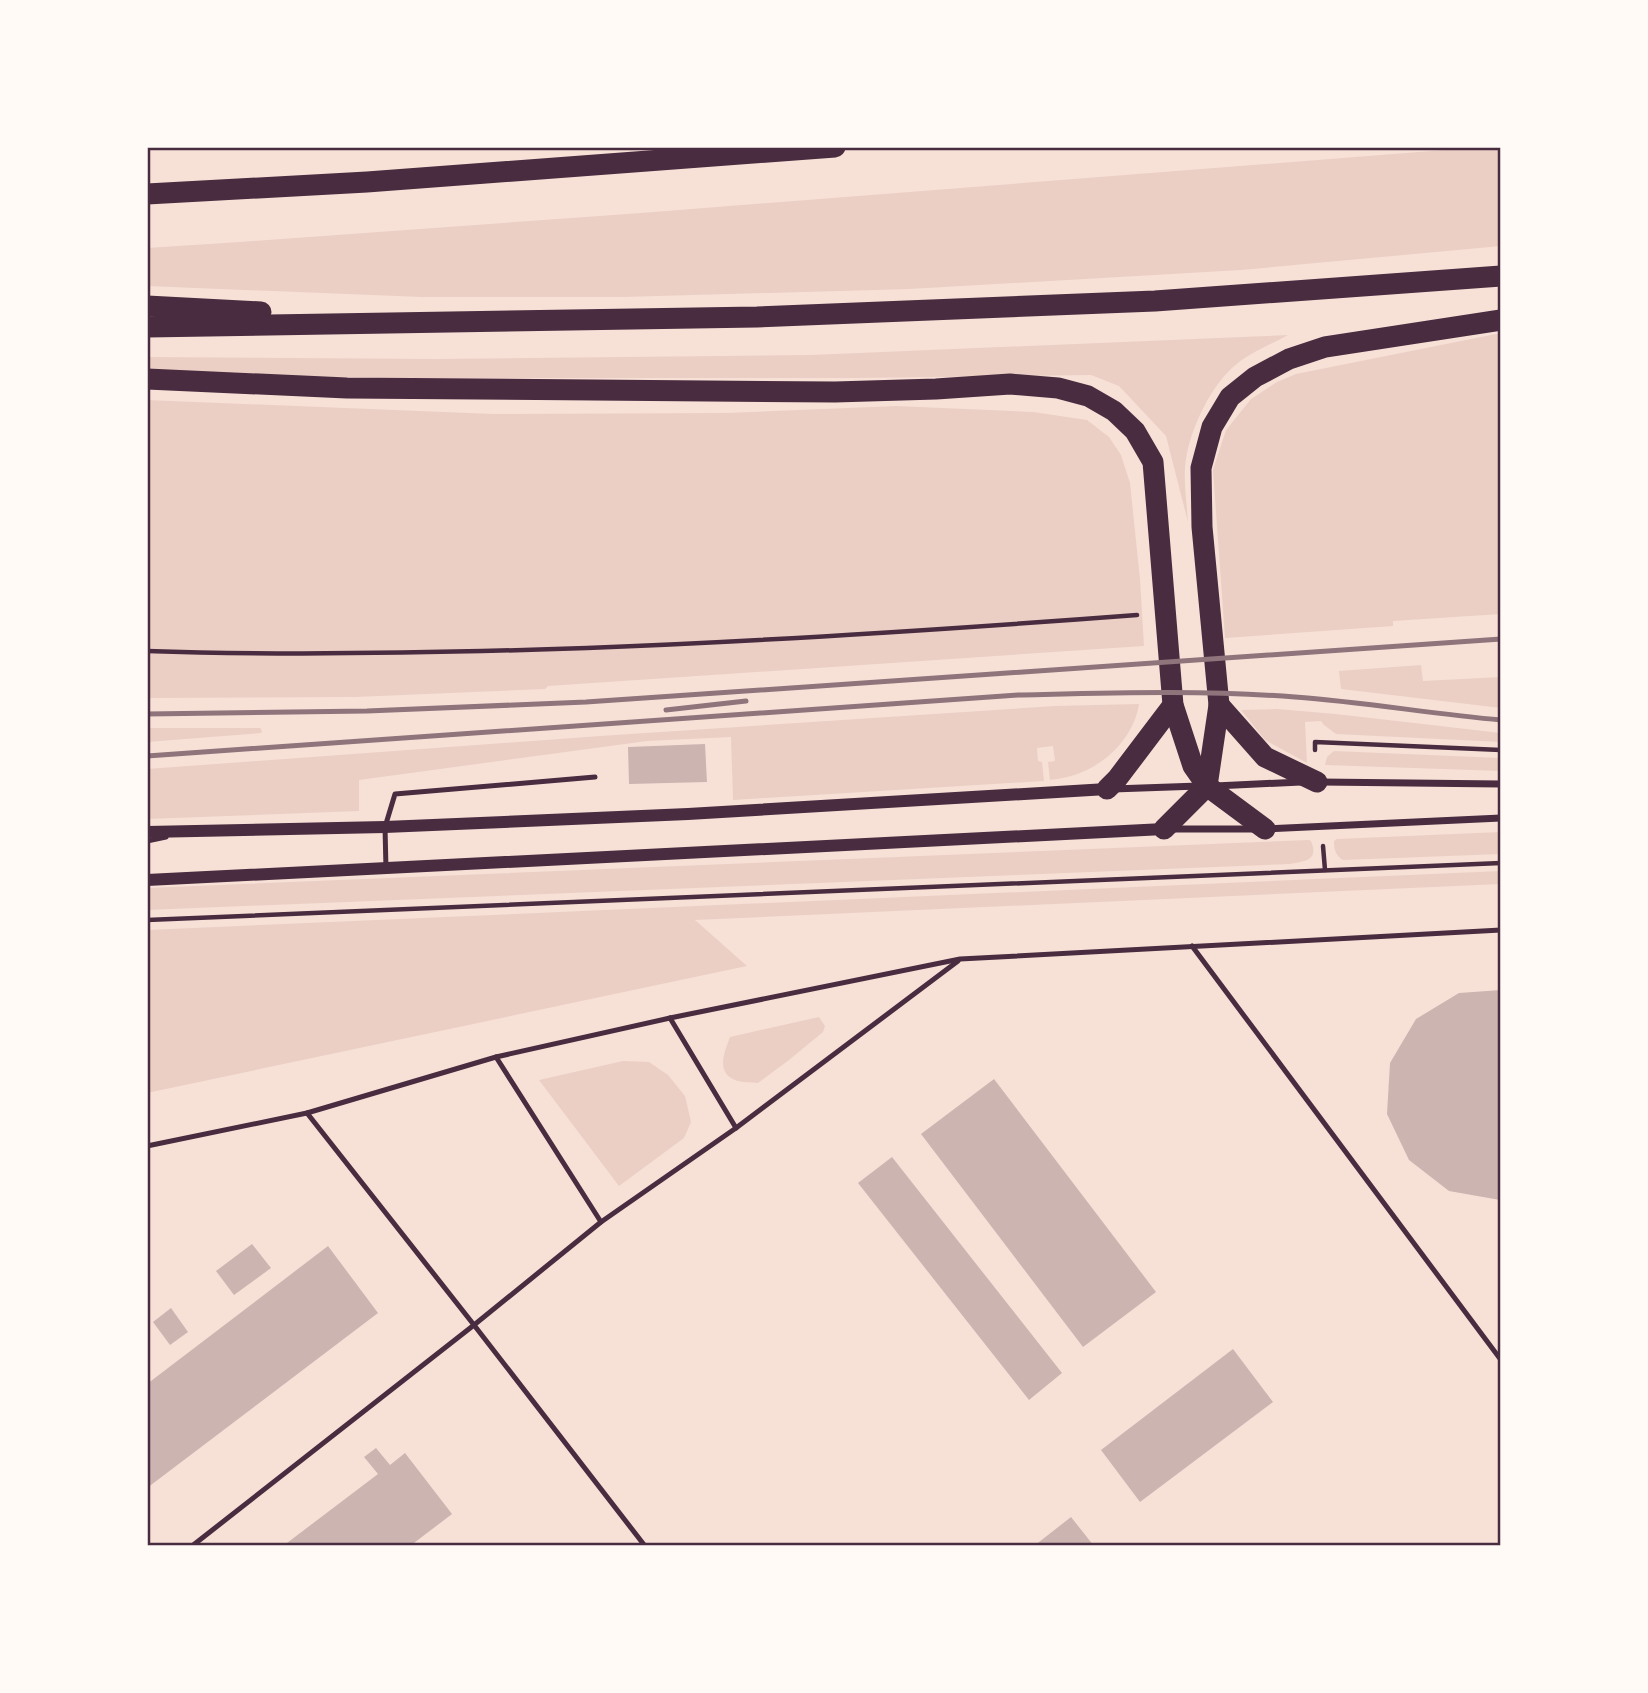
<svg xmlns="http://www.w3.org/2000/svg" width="1648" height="1693" viewBox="0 0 1648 1693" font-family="'Crimson Pro',serif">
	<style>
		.green { fill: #ebcfc5 }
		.building { fill: #ccb4b1 }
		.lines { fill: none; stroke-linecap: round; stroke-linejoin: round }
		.path { stroke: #4a2c40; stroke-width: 4.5 }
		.service { stroke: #4a2c40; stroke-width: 5 }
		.minor { stroke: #4a2c40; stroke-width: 7 }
		.tertiary { stroke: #4a2c40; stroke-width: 12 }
		.motorway { stroke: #4a2c40; stroke-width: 21 }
		.rail { stroke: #8f747c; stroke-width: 5 }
		.neatline { fill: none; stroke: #4a2c40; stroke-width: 2.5 }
	</style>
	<rect width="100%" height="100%" fill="#f7e1d7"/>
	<g class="green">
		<polygon points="1482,147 1501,147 1501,246 1241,270 910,289 623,297 421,297 147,286 147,248 240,242 641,213"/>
		<polygon points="1501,333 1501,614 1393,621 1393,626 1225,638 1213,470 1226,430 1251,399 1277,382 1296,374"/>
		<path d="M1288,335C1270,345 1248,353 1232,368C1208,390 1187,436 1185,468C1184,486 1187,505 1188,522L1166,436L1119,386L1091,375L857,378H421L206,375L147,371V357L436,359L811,355Z"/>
		<polygon points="147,400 493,414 726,413 896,406 1033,412 1087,420 1109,437 1121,455 1130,483 1140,579 1144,646 548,686 545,689 356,697 147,698"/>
		<polygon points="1421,665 1423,681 1501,677 1501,708 1341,689 1339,671"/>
		<path d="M1139,704C1134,738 1104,767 1071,776C1064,778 1057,779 1050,780L1048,762L1055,761L1053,746L1037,748L1038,761L1042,762L1044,781L733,800L731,737L647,741L359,780V811L147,819V769L600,736L1054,706Z"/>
		<polygon points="1277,709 1336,714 1501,733 1501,742 1336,734 1324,725 1321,721 1305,722 1307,763 1265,740 1241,710"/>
		<polygon points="147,728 260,728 262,731 261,733 147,742"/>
		<polygon points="1334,751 1501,758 1501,771 1325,765 1327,757"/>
		<path d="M1501,832V854L1343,860C1336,856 1334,850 1334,841L1337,839Z"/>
		<path d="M1309,840L1311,841C1319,860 1306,861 1290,864L147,910V888Z"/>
		<polygon points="1501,871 1501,884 695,920 747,966 147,1093 147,930"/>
		<path d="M819,1017L825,1026L823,1032L789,1060L758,1083C751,1082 742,1083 735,1080C715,1072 725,1051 730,1037Z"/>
		<polygon points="623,1061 649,1062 668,1075 685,1096 691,1122 684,1138 619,1186 539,1080"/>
	</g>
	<g class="building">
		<polygon points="705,744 707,782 629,784 628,747"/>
		<polygon points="1501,990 1501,1200 1500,1200 1449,1191 1409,1160 1387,1114 1390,1063 1416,1019 1459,993"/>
		<polygon points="994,1079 1156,1292 1083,1347 921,1134"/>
		<polygon points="892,1157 1062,1373 1029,1400 858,1183"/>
		<polygon points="252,1244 271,1268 234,1295 216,1271"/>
		<polygon points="328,1246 378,1313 147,1488 147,1384"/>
		<polygon points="171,1308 188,1332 170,1345 153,1322"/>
		<polygon points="1233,1349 1273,1402 1140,1502 1101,1450"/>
		<polygon points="376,1448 390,1465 405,1453 452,1514 410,1546 283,1546 378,1474 364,1457"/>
		<polygon points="1071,1517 1094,1546 1034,1546"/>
	</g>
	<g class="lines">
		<g class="path">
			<path d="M147,651C294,656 440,653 587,648C770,641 953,629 1137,615"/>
			<polyline points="1315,750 1315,742 1501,750"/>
			<polyline points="1323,846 1325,870"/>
			<polyline points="147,920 1501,863"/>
		</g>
		<g class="service">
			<polyline points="147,841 166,837"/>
			<polyline points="386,869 385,827 395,794 595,777"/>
			<polyline points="1192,946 1501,1360"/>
			<polyline points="670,1018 736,1128"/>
			<polyline points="496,1057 601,1222"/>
			<polyline points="307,1113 474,1325 645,1546"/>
			<polyline points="147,1146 307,1113 496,1057 670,1018 960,959 1501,930"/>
			<polyline points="192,1546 474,1325 601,1222 736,1128 958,961"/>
		</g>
		<g class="minor">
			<polyline points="1320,782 1501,784"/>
			<polyline points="1215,786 1301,782"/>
			<polyline points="1113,789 1199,786"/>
			<polyline points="1172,829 1255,829"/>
			<polyline points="1267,829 1501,818"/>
		</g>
		<g class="tertiary">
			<polyline points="147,832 385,827 688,814 1107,789"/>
			<polyline points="147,880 1164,829"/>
		</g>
		<g class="motorway">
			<polyline points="147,194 367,182 835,147"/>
			<polyline points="147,306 261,312"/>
			<polyline points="147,327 757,317 1155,301 1501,276"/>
			<polyline points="147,379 347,388 835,392 936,389 1010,384 1058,388 1088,396 1114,411 1135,431 1153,462 1173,705 1193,766 1207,786 1265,829"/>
			<polyline points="1219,705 1265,757 1317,782"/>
			<polyline points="1107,789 1117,779 1173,705"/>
			<polyline points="1164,829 1207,786 1219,705 1202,527 1201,468 1212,427 1230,397 1255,377 1289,359 1325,347 1501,320"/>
		</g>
		<g class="rail">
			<polyline points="666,710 746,701"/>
			<polyline points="147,714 367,711 586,702 1501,639"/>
			<path d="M147,756L1018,695C1111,693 1203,690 1295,697C1364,702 1432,714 1501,720"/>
		</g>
	</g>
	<rect width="1648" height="1693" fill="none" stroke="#fffaf5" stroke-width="298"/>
	<rect x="149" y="149" width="1350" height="1395" class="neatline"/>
</svg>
